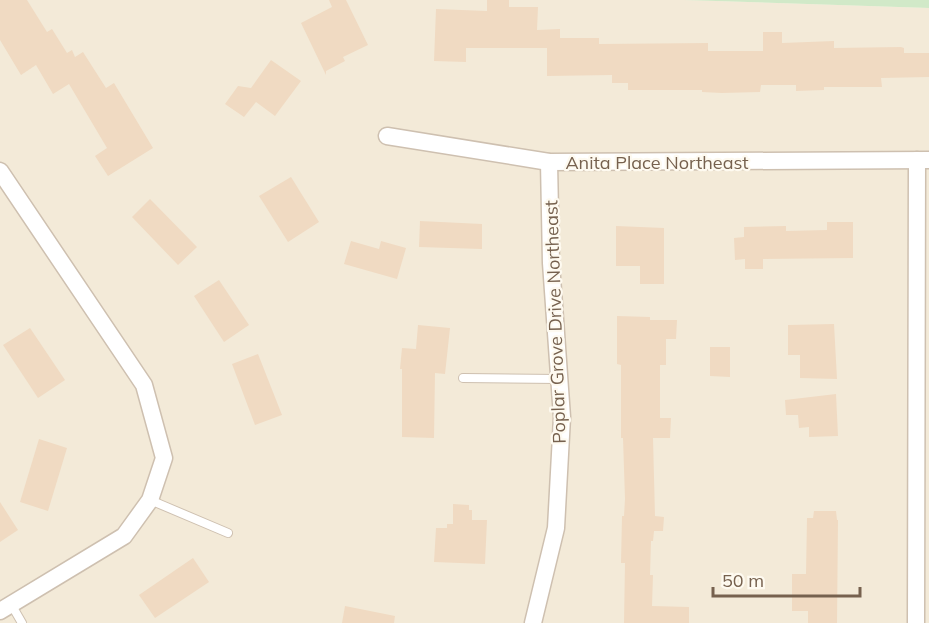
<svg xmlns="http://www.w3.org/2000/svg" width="929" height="623" viewBox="0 0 929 623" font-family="Mulish,sans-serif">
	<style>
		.residential { fill: #f3ead8 }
		.green { fill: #d1e9c8 }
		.building { fill: #f0dac2 }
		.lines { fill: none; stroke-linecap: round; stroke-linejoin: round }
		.lane-casing { stroke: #cec0b0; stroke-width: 10 }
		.street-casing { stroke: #cec0b0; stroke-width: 19 }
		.lane { stroke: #fff; stroke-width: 8 }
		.street { stroke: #fff; stroke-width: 16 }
		.labels { text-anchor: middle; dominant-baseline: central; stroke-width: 4.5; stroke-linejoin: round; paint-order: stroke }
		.street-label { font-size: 18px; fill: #76614e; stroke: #fefaf0 }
	</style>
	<rect width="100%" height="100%" fill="#fcf7ea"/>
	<polygon class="residential" points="0,0 684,0 929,8 929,623 0,623"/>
	<polygon class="green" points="684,0 929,0 929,8"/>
	<g class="building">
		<polygon points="0,0 27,0 47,32 52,29 67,53 72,50 75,57 83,52 106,88 114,83 153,148 108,176 95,156 107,148 69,84 53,94 36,65 21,75 0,40"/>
		<polygon points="329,0 346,0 368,45 343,57 345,61 326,71 326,75 301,23 332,7"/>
		<polygon points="487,0 509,0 509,7 538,7 537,30 560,29 560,38 599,38 599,44 708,43 708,51 763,51 763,32 782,32 782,43 834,41 834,48 901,47 904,48 904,53 929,53 929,77 881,78 882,87 824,87 824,90 796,91 796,85 761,85 760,92 722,93 702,92 702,90 628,90 628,83 612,83 612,75 547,76 547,48 466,48 466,62 434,61 436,9 487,11"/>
		<polygon points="271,60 301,81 275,116 256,102 244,117 225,104 238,86 251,88"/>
		<polygon points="291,177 319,222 288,242 259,196"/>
		<polygon points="150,199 197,247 178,265 132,217"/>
		<polygon points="420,221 482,224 482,249 419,247"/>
		<polygon points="827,222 853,222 853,258 763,259 763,269 745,269 745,259 735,260 734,238 744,237 744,227 786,226 786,231 827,230"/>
		<polygon points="616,226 664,228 664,284 640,284 640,266 616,266"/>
		<polygon points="351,241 379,249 381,241 406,248 397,279 344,264"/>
		<polygon points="219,280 249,325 224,342 194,296"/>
		<polygon points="617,316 650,317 650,320 677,320 676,339 666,339 666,365 660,365 660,418 671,418 670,438 653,438 655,516 664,517 663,531 654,531 653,541 651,541 650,575 653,575 652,606 689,607 689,623 624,623 625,563 621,563 622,516 624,516 625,499 623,438 621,438 621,365 617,364"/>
		<polygon points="834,324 837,379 800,378 800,355 788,355 788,325"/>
		<polygon points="418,325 450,328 445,374 435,373 434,438 402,437 402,369 400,369 402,348 416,349"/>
		<polygon points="30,328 65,380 38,398 3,345"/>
		<polygon points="710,347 730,347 730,377 710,376"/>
		<polygon points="258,354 282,415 255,425 232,364"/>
		<polygon points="836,394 838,436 809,437 809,427 799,428 798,415 786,415 785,400"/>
		<polygon points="39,439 67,448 48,511 20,502"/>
		<polygon points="0,502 18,530 0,542"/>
		<polygon points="453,504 469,505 469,510 472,510 472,520 487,520 485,564 434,562 436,528 447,528 447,524 453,524"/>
		<polygon points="814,511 836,511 837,520 838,520 837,623 808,623 808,611 792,611 792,574 806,574 807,518 813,518"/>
		<polygon points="193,558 209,582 155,618 139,595"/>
		<polygon points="345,606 395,616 394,623 342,623"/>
	</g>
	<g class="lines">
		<g class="lane-casing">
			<g id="lane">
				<polyline points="463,378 559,379"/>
				<polyline points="150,500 228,533"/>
				<polyline points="11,604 22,623"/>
			</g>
		</g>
		<g class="street-casing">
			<g id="street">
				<polyline points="387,136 549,162 929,160"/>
				<polyline points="0,171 144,385 164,458 150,500 124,536 0,611"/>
				<polyline points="533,623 556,528 562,417 551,263 549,162"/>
				<polyline points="916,623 917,160"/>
			</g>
		</g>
		<use href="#lane" class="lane"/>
		<use href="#street" class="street"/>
	</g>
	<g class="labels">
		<g class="street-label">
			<text x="657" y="162">Anita Place Northeast</text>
			<text transform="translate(555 322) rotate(-92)">Poplar Grove Drive Northeast</text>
		</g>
	</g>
	<path d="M713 587v9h147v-9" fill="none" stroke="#76614e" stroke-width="3"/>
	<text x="722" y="587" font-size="18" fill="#76614e" stroke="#fefaf0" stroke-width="4.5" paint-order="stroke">50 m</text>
</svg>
